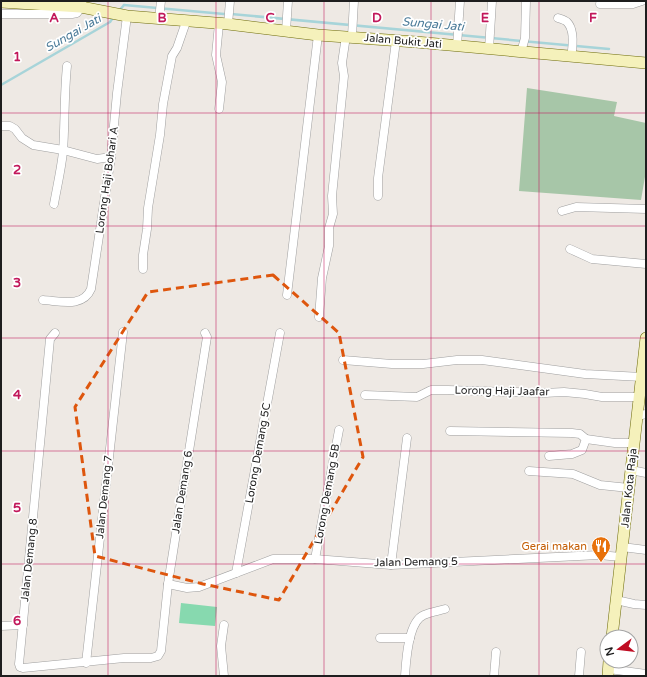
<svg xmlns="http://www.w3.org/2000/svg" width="647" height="677" viewBox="0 0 647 677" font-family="'Varela Round',sans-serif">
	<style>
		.cemetery { fill: #a7c6a8 }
		.pitch { fill: #87d9af }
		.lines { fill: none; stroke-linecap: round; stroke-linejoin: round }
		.stream { stroke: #a7d4d9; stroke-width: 2.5 }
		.street-casing { stroke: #9f9f9f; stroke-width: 9 }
		.secondary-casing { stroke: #6e6c0b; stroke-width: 12 }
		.street { stroke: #fff; stroke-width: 8 }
		.secondary { stroke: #f5f1bb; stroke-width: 11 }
		.marked { fill: none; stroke: #de560d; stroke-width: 3; stroke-dasharray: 8 5; stroke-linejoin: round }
		.grid { fill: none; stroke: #c2185b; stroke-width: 1; stroke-opacity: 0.55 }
		.labels { text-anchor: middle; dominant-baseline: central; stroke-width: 3.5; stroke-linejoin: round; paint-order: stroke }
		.street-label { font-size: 11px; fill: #1e1e1e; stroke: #fff }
		.food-label { font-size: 11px; fill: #c56008; stroke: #fff; text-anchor: end }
		.water-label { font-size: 12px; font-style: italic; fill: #4a7a98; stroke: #fff }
		.grid-label { font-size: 13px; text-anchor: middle; font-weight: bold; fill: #c2185b; stroke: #fff; stroke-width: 3.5; stroke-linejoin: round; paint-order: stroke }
	</style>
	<rect width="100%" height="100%" fill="#eee9e4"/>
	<polygon class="cemetery" points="527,88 617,102 614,116 646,123 646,171 641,200 519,191"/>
	<polygon class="pitch" points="181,603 217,607 215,626 179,623"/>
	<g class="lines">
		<g class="stream">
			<polyline points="124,5 224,14"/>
			<polyline points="119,11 124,5"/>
			<polyline points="231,14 609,49"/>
			<polyline points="1,85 110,22 114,16"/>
		</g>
		<g class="street-casing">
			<g id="street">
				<polyline points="600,4 633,4 642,1"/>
				<polyline points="1,14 72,14 77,13 81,7 82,1"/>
				<path d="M558,18C561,19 565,20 567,22C575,30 573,46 571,57"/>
				<polyline points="159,19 161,1"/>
				<polyline points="228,24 230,1"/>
				<polyline points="286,31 288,1"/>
				<polyline points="352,36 354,1"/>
				<polyline points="457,46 460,1"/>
				<polyline points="489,49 492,1"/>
				<polyline points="521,52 525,38 526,1"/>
				<polyline points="219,109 222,82 216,55 219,24"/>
				<polyline points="1,126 10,126 15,129 22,138 33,145 63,150 97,159 111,157"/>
				<polyline points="378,196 378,178 396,41"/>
				<path d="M54,204C57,187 61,170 63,152C65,124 64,95 67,66"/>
				<polyline points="562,211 576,207 646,209"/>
				<polyline points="570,249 592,259 646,264"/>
				<polyline points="143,269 143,255 147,229 148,208 160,135 163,104 172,56 177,48 186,22"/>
				<polyline points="287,295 318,35"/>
				<path d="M43,300C60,301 83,308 91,289L111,157L117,93L127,16"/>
				<polyline points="319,317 322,278 329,246 329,228 333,214 332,196 344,76 342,63 346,36"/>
				<polyline points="55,333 50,339 19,664 20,667 23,668 124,658 151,658 158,656 161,651 168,584 207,337 205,333"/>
				<polyline points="343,360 392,364 423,364 457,360 482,360 585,374 642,377"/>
				<polyline points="365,395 417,397 431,390 448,390 544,393 564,392 585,394 602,397 639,397"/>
				<polyline points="637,416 646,414"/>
				<polyline points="450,431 572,433 580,434 586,439"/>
				<polyline points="549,456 572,454 582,450 586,439 615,443 634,443"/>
				<polyline points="631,470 646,473"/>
				<polyline points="529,471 573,474 600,485 629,488"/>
				<polyline points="622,547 646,550"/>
				<polyline points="315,559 339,430"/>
				<polyline points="391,565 407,438"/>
				<polyline points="236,573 280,333"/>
				<polyline points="168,584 187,588 199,587 273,559 315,559 391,565 599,555 621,557"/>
				<polyline points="616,600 634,604 646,605"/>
				<polyline points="224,625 221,646 224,676"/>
				<polyline points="1,626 23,625"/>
				<polyline points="380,638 410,638"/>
				<polyline points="86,663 123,332"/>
				<polyline points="609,669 646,674"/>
				<path d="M405,676C406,661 408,621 424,615C430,612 438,611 445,609"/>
				<polyline points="494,676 496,652"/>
				<polyline points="579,676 581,652"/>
			</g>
		</g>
		<g class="secondary-casing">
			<g id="secondary">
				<polyline points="1,2 81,7 127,16 228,24 318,35 416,42 646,63"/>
				<polyline points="612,637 646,338"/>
				<polyline points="608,676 609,661"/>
			</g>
		</g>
		<use href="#street" class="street"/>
		<use href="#secondary" class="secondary"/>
	</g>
	<path class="marked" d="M273,275L339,333L363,457L279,600L203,584L95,556L75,407L148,292Z"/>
	<path class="grid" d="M108,1V676M216,1V676M324,1V676M431,1V676M539,1V676M1,113H646M1,226H646M1,338H646M1,451H646M1,564H646"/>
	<defs>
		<g id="restaurant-pin" transform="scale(1)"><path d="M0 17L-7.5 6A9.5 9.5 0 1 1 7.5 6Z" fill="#e8710a" stroke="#fff"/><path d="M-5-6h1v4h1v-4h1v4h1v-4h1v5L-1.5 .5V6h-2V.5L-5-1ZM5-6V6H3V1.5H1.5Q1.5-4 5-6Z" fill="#fff"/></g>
	</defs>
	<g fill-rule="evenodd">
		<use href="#restaurant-pin" x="601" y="546"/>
	</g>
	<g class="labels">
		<g class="street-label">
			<text transform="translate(403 41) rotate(5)">Jalan Bukit Jati</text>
			<text transform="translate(107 180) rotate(-82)">Lorong Haji Bohari A</text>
			<text transform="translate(502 391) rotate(1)">Lorong Haji Jaafar</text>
			<text transform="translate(258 453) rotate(-80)">Lorong Demang 5C</text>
			<text transform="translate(629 488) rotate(-84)">Jalan Kota Raja</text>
			<text transform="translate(182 492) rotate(-81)">Jalan Demang 6</text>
			<text transform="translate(327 494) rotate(-80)">Lorong Demang 5B</text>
			<text transform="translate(104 497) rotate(-84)">Jalan Demang 7</text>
			<text transform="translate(29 560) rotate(-84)">Jalan Demang 8</text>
			<text transform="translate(416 562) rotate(-1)">Jalan Demang 5</text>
		</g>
		<g class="food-label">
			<text x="587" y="546">Gerai makan</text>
		</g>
		<g class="water-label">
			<text transform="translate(433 24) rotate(5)">Sungai Jati</text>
			<text transform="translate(73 33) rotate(-30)">Sungai Jati</text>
		</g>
	</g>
	<g class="grid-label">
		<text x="54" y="22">A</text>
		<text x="162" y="22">B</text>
		<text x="270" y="22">C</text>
		<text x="377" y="22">D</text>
		<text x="485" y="22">E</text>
		<text x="593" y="22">F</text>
		<text x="17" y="61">1</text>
		<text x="17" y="174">2</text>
		<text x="17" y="287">3</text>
		<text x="17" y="399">4</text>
		<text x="17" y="512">5</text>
		<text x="17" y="625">6</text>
	</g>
	<rect width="647" height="677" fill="none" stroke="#1e1e1e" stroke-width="4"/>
	<g transform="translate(619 649) rotate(255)"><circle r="19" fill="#ffffff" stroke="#a5a5a5"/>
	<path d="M0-3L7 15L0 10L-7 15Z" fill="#bf0c22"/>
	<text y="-6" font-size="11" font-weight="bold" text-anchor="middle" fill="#1e1e1e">N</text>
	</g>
</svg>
